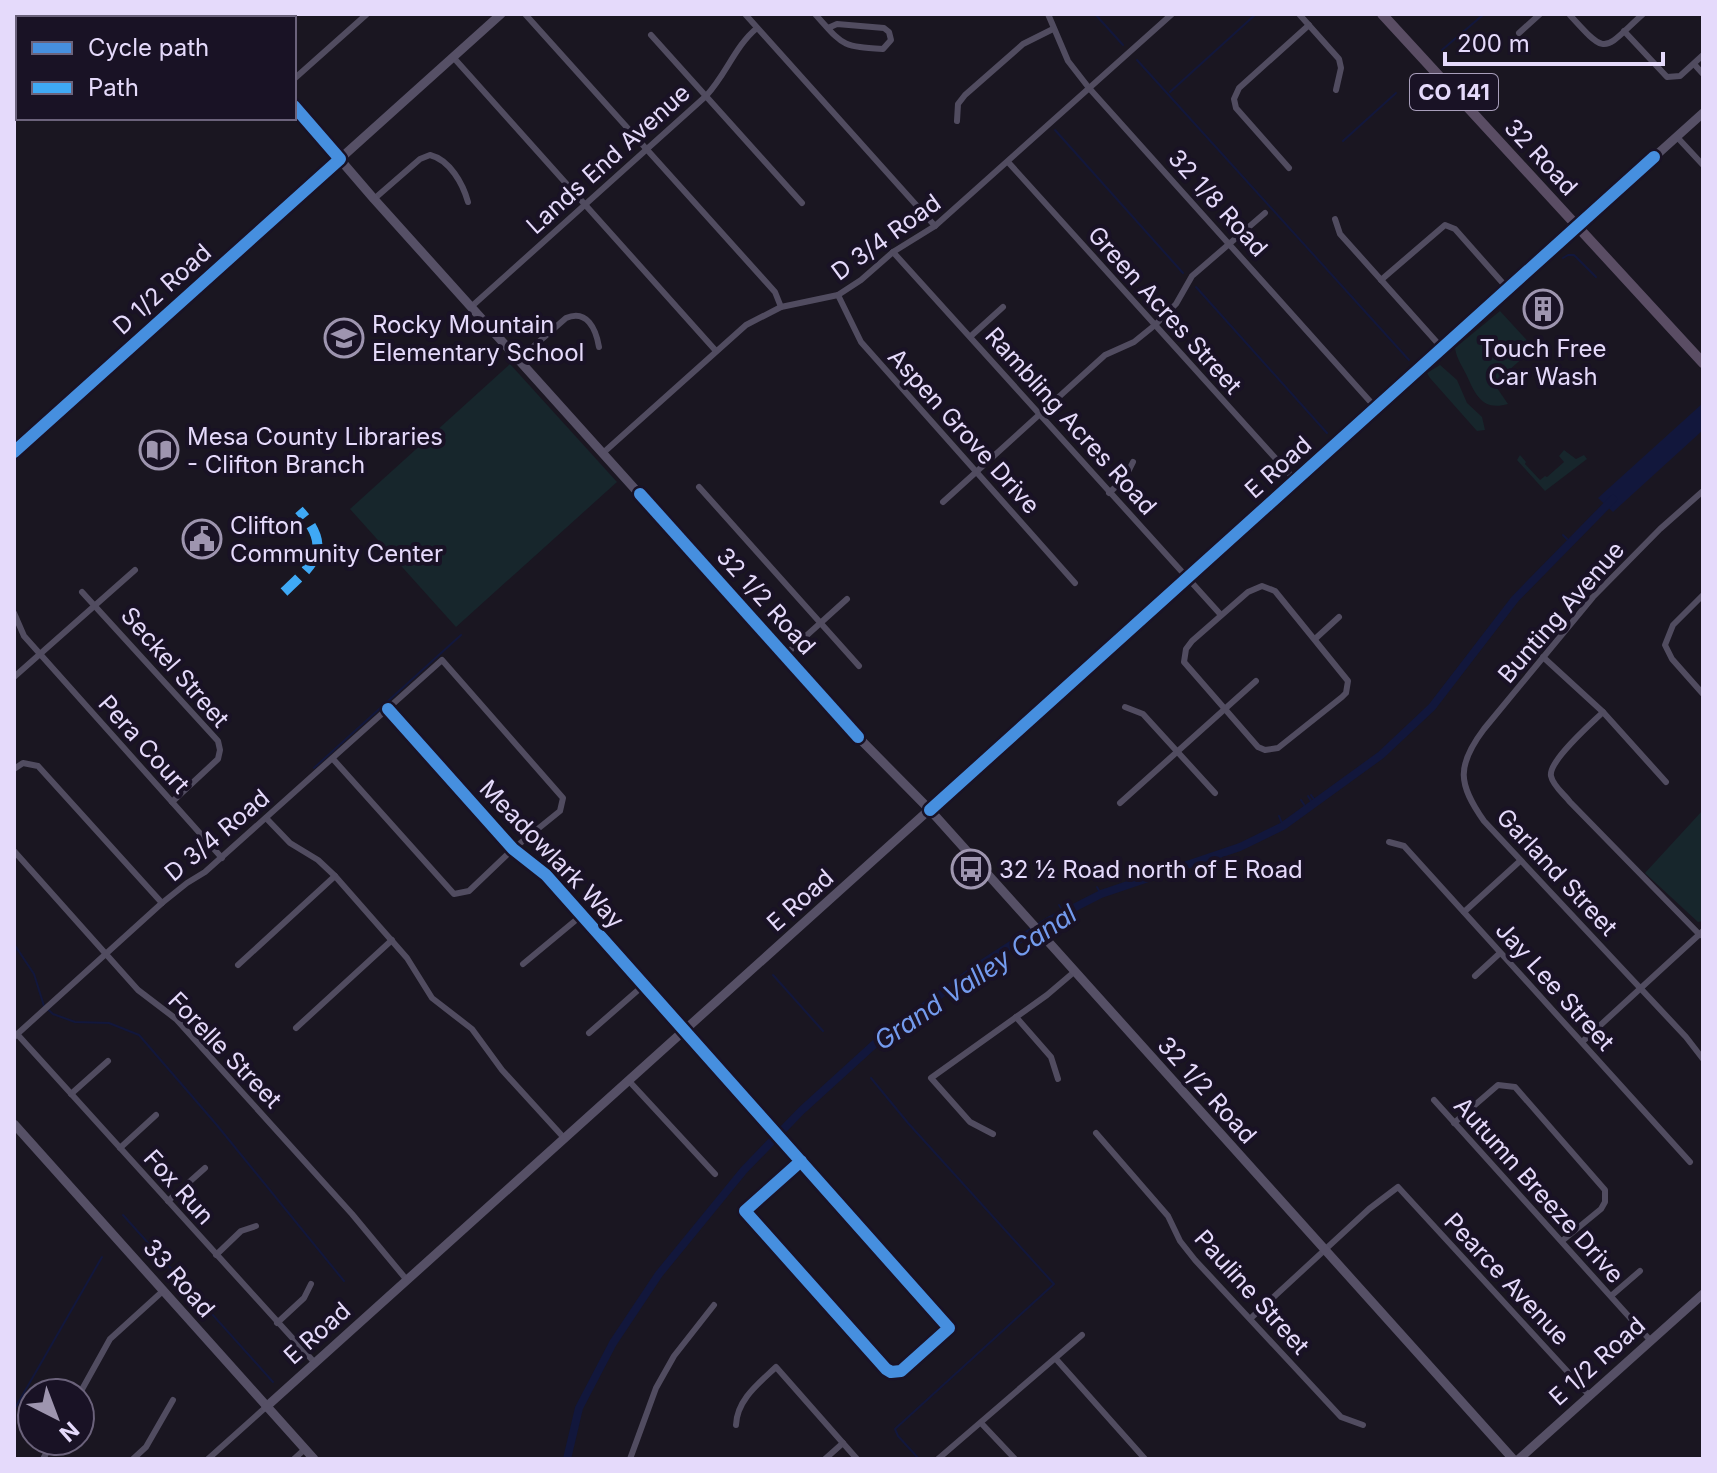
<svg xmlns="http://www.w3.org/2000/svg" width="1717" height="1473" viewBox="0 0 1717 1473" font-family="Inter,sans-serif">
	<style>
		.green { fill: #17262c }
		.water { fill: #12173c }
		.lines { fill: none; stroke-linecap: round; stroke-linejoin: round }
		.stream { stroke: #12173c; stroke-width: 2 }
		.canal { stroke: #12173c; stroke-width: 8 }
		.street { stroke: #514c60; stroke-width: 6 }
		.secondary { stroke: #565066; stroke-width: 9 }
		.primary { stroke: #5a4d64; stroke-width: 10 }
		.quiet { stroke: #3fa9f5; stroke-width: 10; stroke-dasharray: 20 10; stroke-linecap: butt }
		.cycleway-casing { stroke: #191225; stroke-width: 17 }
		.cycleway { stroke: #468fdf; stroke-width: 12 }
		.labels { text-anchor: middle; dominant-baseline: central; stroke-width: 8; stroke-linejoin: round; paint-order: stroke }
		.shield { fill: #191225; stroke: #a89ebb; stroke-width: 2 }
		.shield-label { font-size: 22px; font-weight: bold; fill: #e5dafb }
		.street-label { font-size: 24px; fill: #e5dafb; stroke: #191225 }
		.poi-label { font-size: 24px; fill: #e5dafb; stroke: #191225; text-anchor: start }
		.water-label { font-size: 26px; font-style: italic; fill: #749bee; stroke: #191225 }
	</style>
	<rect width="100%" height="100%" fill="#1a1621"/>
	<g class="green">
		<path d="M1500,311L1534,348L1498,380L1497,388L1508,404C1483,411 1476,396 1467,376C1462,365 1457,360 1455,348Z"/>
		<polygon points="510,364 617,482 456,627 350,509"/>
		<polygon points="1440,365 1457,380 1467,403 1482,417 1485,430 1477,431 1430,378 1427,373"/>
		<polygon points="1564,450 1576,459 1584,455 1587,459 1545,491 1517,460 1520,455 1526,462 1525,464 1540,480 1545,476 1547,477 1564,462 1559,456"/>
		<polygon points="1703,810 1703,921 1698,922 1645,873"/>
	</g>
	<polygon class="water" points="1703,403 1703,430 1613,512 1598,498"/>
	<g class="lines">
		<g class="stream">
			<polyline points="1095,14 1123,45"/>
			<polyline points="1442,50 1484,14"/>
			<polyline points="1137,60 1409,360"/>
			<polyline points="1170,92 1256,14"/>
			<polyline points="1055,130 1183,273"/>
			<polyline points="1343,141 1396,93"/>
			<polyline points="1563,258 1568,255 1574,255 1596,277"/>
			<polyline points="1196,287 1327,433"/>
			<polyline points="1563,535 1570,542"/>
			<polyline points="314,768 461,635"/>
			<polyline points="1311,795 1316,802"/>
			<polyline points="1308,796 1313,804"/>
			<polyline points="1301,800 1307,809"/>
			<polyline points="1279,816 1283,826"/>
			<polyline points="1097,887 1101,894"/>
			<polyline points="1059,905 1064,913"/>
			<polyline points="14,944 34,974 44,1006 53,1014 75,1022 109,1023 139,1035 216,1124 344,1281"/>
			<polyline points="773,975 823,1031"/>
			<polyline points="871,1078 908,1123 1054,1284 895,1429 898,1436 919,1459"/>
			<polyline points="123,1215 273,1382"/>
			<polyline points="14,1410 102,1257"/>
		</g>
		<polyline class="canal" points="567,1459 579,1408 613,1343 659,1274 744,1170 801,1111 879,1040 983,963 1050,920 1101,894 1240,847 1283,826 1381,755 1432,707 1515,599 1613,499"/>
		<g class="street">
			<polyline points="525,14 775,292 781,307"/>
			<polyline points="745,14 935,226"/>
			<path d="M815,14C844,46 840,46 883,49L891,40L889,32L884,28L837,24L828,28"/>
			<polyline points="1048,14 1068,61 1089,88 1376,408"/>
			<polyline points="1299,14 1339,59 1341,68 1336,90"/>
			<path d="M1569,14C1608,57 1602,51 1643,14"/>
			<polyline points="232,18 236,14"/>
			<polyline points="1624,31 1667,77 1680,76 1703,55"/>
			<polyline points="1519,33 1540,14"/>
			<polyline points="651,35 802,203"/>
			<polyline points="453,57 716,351"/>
			<polyline points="1694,64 1703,74"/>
			<polyline points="294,79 367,14"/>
			<polyline points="957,121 958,104 965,95 1023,44 1053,29"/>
			<polyline points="1677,137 1703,165"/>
			<polyline points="1008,162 1296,481"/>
			<polyline points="1289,168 1236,108 1234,99 1239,88 1309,25"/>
			<path d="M374,199L420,159L430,155C450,160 463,184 468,202"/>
			<polyline points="1335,219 1340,234 1442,348"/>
			<polyline points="893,252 1221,615"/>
			<polyline points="1381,280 1445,225 1455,229 1508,289"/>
			<polyline points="838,295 861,342 1075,583"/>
			<path d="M471,307L706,96C726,75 735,46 757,28"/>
			<polyline points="971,336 1003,307"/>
			<path d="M518,360L566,318C587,309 596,329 599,347"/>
			<polyline points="603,453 746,325 781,307 838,295 861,280 893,252 935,226 1172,14"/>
			<polyline points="699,487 859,666"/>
			<path d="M1703,491L1660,529L1593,597L1484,729C1456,766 1458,784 1484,821L1686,1037L1703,1059"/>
			<polyline points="1109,493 1125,478 1133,462"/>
			<polyline points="943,502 1105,355 1134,342 1155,325 1176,304 1192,276 1265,213"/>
			<polygon points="1262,586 1275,591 1348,681 1346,693 1342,697 1278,748 1265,750 1258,747 1184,662 1186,649 1192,641 1248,592"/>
			<polyline points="82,592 218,741 220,750 218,759 172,802"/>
			<polyline points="1703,595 1673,625 1665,645 1672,659 1703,694"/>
			<polyline points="14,613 24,636 222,858"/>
			<polyline points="1315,639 1339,617"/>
			<polyline points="785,655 847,599"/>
			<polyline points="1543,657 1603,712 1666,782"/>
			<polyline points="14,677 135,570"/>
			<polyline points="1125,707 1143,714 1215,793"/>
			<polyline points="388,709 513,849 546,875 949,1328 901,1371 891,1372 886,1369 745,1211 801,1161"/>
			<path d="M1603,712C1592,723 1548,761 1551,776C1553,786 1564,794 1570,802L1700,935"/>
			<polyline points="14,769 23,763 38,766 162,903"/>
			<polyline points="1120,803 1256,681"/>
			<polyline points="266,818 290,843 318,860 335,876 407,958 432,998 472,1029 502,1070 565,1139"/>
			<polyline points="1389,842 1404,846 1690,1162"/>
			<polyline points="14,851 138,990 176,1019 352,1214 406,1279"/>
			<polyline points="1464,912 1520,861"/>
			<polyline points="523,964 582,915"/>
			<polyline points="238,965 335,876"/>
			<polyline points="1475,976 1500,953"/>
			<polyline points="1016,1017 1051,1057 1058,1079"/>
			<polyline points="296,1028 392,940"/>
			<polyline points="589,1033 645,984"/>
			<polyline points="17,1034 315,1363"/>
			<polyline points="14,1037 162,903 187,883 205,872 442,660 563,798 560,811 513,849 469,891 454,894 333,759"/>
			<polyline points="1582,1042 1703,931"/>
			<polyline points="629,1081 715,1174"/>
			<polyline points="71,1094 108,1061"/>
			<polyline points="1434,1100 1650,1340"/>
			<polyline points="1454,1123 1498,1085 1515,1087 1605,1190 1605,1202 1601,1209 1562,1241"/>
			<polyline points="1096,1133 1168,1216 1180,1241 1195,1260 1341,1417 1363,1425"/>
			<polyline points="993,1134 970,1122 931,1078 1047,995 1074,972"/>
			<polyline points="120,1148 156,1115"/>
			<polyline points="168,1201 205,1168"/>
			<polyline points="216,1255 241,1231 256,1226"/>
			<polyline points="1611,1296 1640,1271"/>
			<polyline points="1251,1318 1369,1209 1398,1187 1589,1395"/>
			<polyline points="277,1323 304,1298 311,1284"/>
			<polyline points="1056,1359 1145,1459"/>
			<polyline points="80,1393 110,1339 164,1290"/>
			<polyline points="982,1424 1015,1459"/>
			<path d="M736,1425C737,1400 758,1384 776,1367L857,1459"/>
			<polyline points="43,1459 53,1441"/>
			<polyline points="133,1459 146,1447 173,1400"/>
			<polyline points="208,1459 266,1407"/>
			<polyline points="294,1459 305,1449"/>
			<polyline points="630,1459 656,1388 674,1356 714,1305"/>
			<polyline points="825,1459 843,1443"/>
			<polyline points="938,1459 1082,1335"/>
		</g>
		<g class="secondary">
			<polyline points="213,14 217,18"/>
			<polyline points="294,106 374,199 858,737 930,810 1513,1459"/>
			<polyline points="14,452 501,14"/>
			<polyline points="14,1124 314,1459"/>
			<polyline points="266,1407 1703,113"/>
			<polyline points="1519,1459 1703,1294"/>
		</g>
		<polyline class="primary" points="1382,14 1703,363"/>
		<path class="quiet" d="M284,592C315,563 333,548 299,510"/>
		<g class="cycleway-casing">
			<g id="cycleway">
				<polyline points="14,452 340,159 294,106"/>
				<polyline points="640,494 858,737"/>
				<polyline points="388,709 513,849 546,875 949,1328 901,1371 891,1372 886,1369 745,1211 801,1161"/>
				<polyline points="930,810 1654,157"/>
			</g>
		</g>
		<use href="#cycleway" class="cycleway"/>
	</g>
	<defs>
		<g id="building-ring" transform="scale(2)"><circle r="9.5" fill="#191225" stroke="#9e95af" stroke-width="1.5"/><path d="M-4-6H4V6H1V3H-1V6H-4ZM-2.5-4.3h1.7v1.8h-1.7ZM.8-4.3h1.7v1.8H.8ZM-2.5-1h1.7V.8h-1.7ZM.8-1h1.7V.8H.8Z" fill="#9e95af"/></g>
		<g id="school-ring" transform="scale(2)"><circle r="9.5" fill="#191225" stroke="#9e95af" stroke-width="1.5"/><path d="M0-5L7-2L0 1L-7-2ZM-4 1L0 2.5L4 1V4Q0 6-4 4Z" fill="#9e95af"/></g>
		<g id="library-ring" transform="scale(2)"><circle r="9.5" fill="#191225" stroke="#9e95af" stroke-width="1.5"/><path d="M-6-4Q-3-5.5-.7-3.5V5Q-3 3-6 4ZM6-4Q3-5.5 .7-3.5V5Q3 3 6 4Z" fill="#9e95af"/></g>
		<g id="civic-ring" transform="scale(2)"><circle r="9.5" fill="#191225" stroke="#9e95af" stroke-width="1.5"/><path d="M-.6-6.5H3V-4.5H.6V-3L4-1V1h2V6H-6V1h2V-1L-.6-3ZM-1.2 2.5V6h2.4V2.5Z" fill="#9e95af"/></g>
		<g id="bus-ring" transform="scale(2)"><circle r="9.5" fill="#191225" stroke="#9e95af" stroke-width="1.5"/><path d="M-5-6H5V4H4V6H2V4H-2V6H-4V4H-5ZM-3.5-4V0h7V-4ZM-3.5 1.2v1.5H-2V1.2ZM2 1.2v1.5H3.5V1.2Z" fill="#9e95af"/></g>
	</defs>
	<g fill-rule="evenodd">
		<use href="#building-ring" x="1543" y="309"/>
		<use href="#school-ring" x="344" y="338"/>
		<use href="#library-ring" x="159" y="450"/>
		<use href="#civic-ring" x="202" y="539"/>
		<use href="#bus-ring" x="971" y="869"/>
	</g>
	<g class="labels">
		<rect class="shield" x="1410" y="74" width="88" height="36" rx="6"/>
		<g class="shield-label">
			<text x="1454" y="92">CO 141</text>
		</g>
		<g class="street-label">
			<text transform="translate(1541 157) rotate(47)">32 Road</text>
			<text transform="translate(608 159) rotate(-42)">Lands End Avenue</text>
			<text transform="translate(1218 203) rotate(48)">32 1/8 Road</text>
			<text transform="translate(886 237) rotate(-36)">D 3/4 Road</text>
			<text transform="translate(162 289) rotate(-42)">D 1/2 Road</text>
			<text transform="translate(1165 310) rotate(48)">Green Acres Street</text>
			<text transform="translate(1071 421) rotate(48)">Rambling Acres Road</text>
			<text transform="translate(964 431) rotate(48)">Aspen Grove Drive</text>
			<text transform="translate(1278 467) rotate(-42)">E Road</text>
			<text transform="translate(766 601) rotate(48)">32 1/2 Road</text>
			<text transform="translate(1561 612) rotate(-49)">Bunting Avenue</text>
			<text transform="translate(175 667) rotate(49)">Seckel Street</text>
			<text transform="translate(144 744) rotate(48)">Pera Court</text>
			<text transform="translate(217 835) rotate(-40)">D 3/4 Road</text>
			<text transform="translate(552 854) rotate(46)">Meadowlark Way</text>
			<text transform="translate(1557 872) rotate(47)">Garland Street</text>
			<text transform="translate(800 900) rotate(-42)">E Road</text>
			<text transform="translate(1555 986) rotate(48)">Jay Lee Street</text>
			<text transform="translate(225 1050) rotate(46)">Forelle Street</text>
			<text transform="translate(1207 1090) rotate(48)">32 1/2 Road</text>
			<text transform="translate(179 1187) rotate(48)">Fox Run</text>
			<text transform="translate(1539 1190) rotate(48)">Autumn Breeze Drive</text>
			<text transform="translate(179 1278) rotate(49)">33 Road</text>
			<text transform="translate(1507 1279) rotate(47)">Pearce Avenue</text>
			<text transform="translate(1252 1292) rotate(48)">Pauline Street</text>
			<text transform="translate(317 1333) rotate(-42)">E Road</text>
			<text transform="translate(1597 1361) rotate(-42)">E 1/2 Road</text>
		</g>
		<g class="poi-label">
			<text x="372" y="324">Rocky Mountain<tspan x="372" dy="28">Elementary School</tspan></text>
			<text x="1543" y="348" text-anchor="middle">Touch Free<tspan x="1543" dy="28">Car Wash</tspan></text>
			<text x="187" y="436">Mesa County Libraries<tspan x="187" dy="28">- Clifton Branch</tspan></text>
			<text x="230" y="525">Clifton<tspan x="230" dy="28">Community Center</tspan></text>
			<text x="999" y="869">32 ½ Road north of E Road</text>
		</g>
		<g class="water-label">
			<text transform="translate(975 977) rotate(-34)">Grand Valley Canal</text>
		</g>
	</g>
	<rect width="1717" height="1473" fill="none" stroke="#e5dafb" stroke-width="32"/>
	<rect x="16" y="16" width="280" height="104" fill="#191225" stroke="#6b627b" stroke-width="2"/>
	<rect x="32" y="42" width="40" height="12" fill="#468fdf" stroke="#6b627b" stroke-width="2"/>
	<text x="88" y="56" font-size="24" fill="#e5dafb">Cycle path</text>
	<rect x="32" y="82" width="40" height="12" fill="#3fa9f5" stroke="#6b627b" stroke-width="2"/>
	<text x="88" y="96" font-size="24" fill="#e5dafb">Path</text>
	<g transform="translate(56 1417) rotate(138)"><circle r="38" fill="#191225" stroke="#6b627b" stroke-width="2"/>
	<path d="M0-6L14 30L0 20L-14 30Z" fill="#9e95af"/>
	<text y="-12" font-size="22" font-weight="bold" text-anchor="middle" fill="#e5dafb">N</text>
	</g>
	<path d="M1445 52v12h218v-12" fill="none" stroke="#e5dafb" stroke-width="4"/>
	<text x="1457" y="52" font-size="24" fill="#e5dafb" stroke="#191225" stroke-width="6" paint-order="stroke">200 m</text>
</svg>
